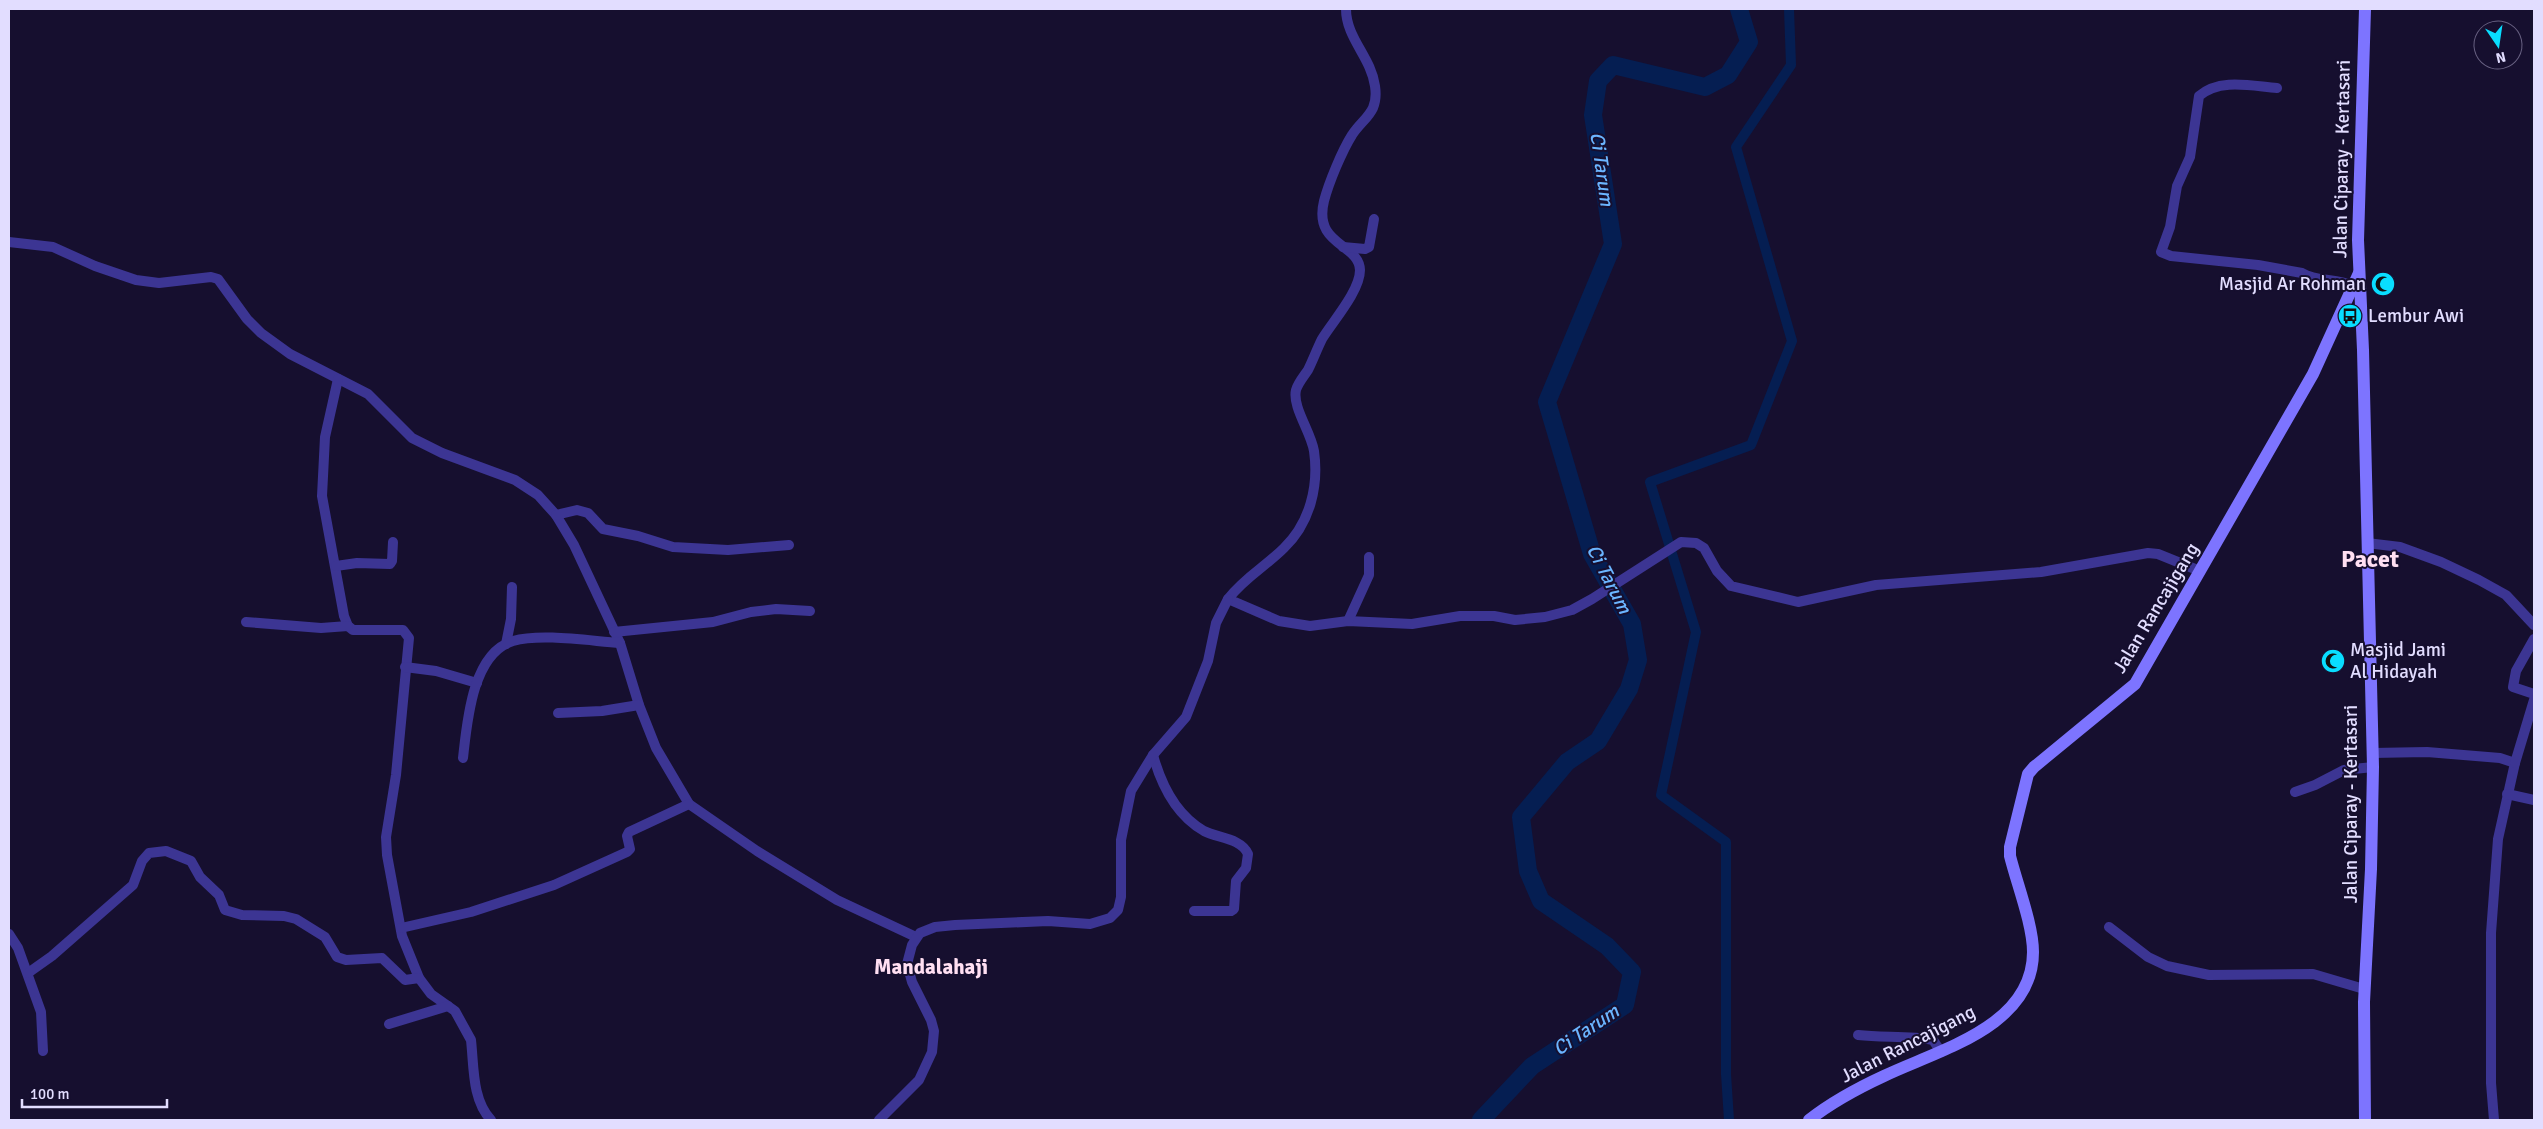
<svg xmlns="http://www.w3.org/2000/svg" width="2543" height="1129" viewBox="0 0 2543 1129" font-family="Signika,sans-serif">
	<style>
		.lines { fill: none; stroke-linecap: round; stroke-linejoin: round }
		.canal { stroke: #051e52; stroke-width: 10 }
		.river { stroke: #051e52; stroke-width: 18 }
		.minor { stroke: #3c3593; stroke-width: 10 }
		.secondary { stroke: #7d74ff; stroke-width: 12 }
		.labels { text-anchor: middle; dominant-baseline: central; stroke-width: 4; stroke-linejoin: round; paint-order: stroke }
		.street-label { font-size: 19px; fill: #e2ddff; stroke: #160f2f }
		.poi-label { font-size: 19px; fill: #e2ddff; stroke: #160f2f; text-anchor: start }
		.water-label { font-size: 20px; font-style: italic; fill: #6bb5ff; stroke: #160f2f }
		.quarter-label { font-size: 21px; font-weight: bold; fill: #ffdff2; stroke: #160f2f }
		.district-label { font-size: 24px; font-weight: bold; fill: #ffdff2; stroke: #160f2f }
	</style>
	<rect width="100%" height="100%" fill="#160f2f"/>
	<g class="lines">
		<polyline class="canal" points="1729,1120 1726,1074 1726,842 1661,795 1696,632 1650,482 1751,445 1792,341 1736,147 1791,65 1789,9"/>
		<polyline class="river" points="1481,1120 1532,1066 1625,1005 1632,972 1607,946 1541,901 1528,871 1521,817 1567,762 1598,741 1629,689 1638,660 1632,624 1592,554 1547,402 1613,244 1593,115 1598,81 1613,65 1705,87 1728,75 1749,42 1739,9"/>
		<g class="minor">
			<path d="M1346,9C1346,38 1371,57 1375,86C1379,113 1364,117 1352,135C1342,151 1329,182 1324,201C1313,246 1359,243 1360,270C1360,291 1333,321 1322,339C1317,349 1313,360 1308,370C1304,376 1298,383 1296,390C1292,407 1311,432 1314,451C1319,486 1310,523 1284,548C1265,567 1245,577 1228,599L1279,621L1310,626L1348,621L1412,624L1460,616H1494L1515,620L1545,617L1572,610L1592,599L1681,542L1696,543L1704,548L1717,571L1731,586L1798,602L1876,585L2041,572L2148,553L2158,554L2200,571"/>
			<path d="M2277,88C2251,86 2220,78 2199,96L2190,157L2177,186L2170,227L2161,252L2171,256L2258,265L2302,273C2317,282 2337,278 2353,286"/>
			<polyline points="9,242 53,247 95,266 136,280 159,283 211,277 218,279 247,319 261,333 290,354 368,394 412,438 442,453 515,480 538,495 556,515 574,545 620,643 639,705 656,748 689,804 757,851 837,900 916,937"/>
			<polyline points="1343,247 1365,249 1369,247 1374,219"/>
			<path d="M338,379L325,437L322,496L344,616L348,626L353,630H403L409,638L396,775L386,837L387,855L402,936L419,978L431,994L455,1011L471,1040C474,1067 472,1100 491,1120"/>
			<polyline points="556,515 577,510 588,513 603,529 638,536 673,547 728,550 789,545"/>
			<polyline points="2367,543 2400,547 2441,562 2479,580 2506,595 2534,625"/>
			<polyline points="336,566 357,563 390,564 392,561 393,542"/>
			<polyline points="1348,621 1369,575 1369,557"/>
			<polyline points="246,622 321,628 348,626"/>
			<polyline points="614,632 713,622 751,612 776,609 810,611"/>
			<polyline points="2534,639 2516,671 2513,687 2534,694"/>
			<polyline points="506,644 511,619 512,587"/>
			<polyline points="405,667 436,671 477,683"/>
			<polyline points="558,713 602,711 639,705"/>
			<polyline points="2372,753 2427,752 2500,758 2515,763 2498,839 2491,933 2491,1083 2494,1120"/>
			<path d="M1153,755C1161,784 1176,815 1204,831C1217,838 1241,838 1248,854L1246,868L1236,881L1234,909L1231,911H1194"/>
			<path d="M463,758C467,723 472,653 513,641C541,633 590,641 620,643"/>
			<polyline points="2515,763 2534,700"/>
			<polyline points="2295,792 2315,785 2344,770 2373,767"/>
			<polyline points="2507,794 2534,800"/>
			<polyline points="2109,927 2148,957 2167,966 2209,975 2313,974 2364,989"/>
			<polyline points="401,928 471,912 554,885 627,852 630,849 627,836 629,832 689,804"/>
			<polyline points="9,934 18,948 41,1012 43,1051"/>
			<polyline points="28,973 52,956 133,885 142,861 149,853 166,851 191,861 200,877 219,895 225,910 242,915 284,916 296,919 325,937 337,957 346,960 382,958 405,980 419,978"/>
			<polyline points="389,1024 448,1006"/>
			<path d="M1858,1035C1883,1038 1909,1035 1933,1040L1941,1052"/>
			<polyline points="879,1120 919,1080 932,1052 934,1031 931,1020 912,982 907,964 912,945 920,933 935,927 955,925 1048,921 1090,924 1110,918 1118,910 1121,897 1121,840 1131,791 1153,755 1186,717 1208,661 1216,623 1228,599"/>
		</g>
		<g class="secondary">
			<polyline points="2365,9 2358,240 2363,350 2373,767 2371,869 2364,1002 2365,1120"/>
			<path d="M1809,1120C1832,1102 1858,1088 1884,1076C1938,1050 2033,1027 2033,952C2033,925 2017,884 2010,856V847L2028,774L2034,767L2135,684L2313,374L2359,273"/>
		</g>
	</g>
	<defs>
		<g id="mosque-disc" transform="scale(1.25)"><circle r="9.5" fill="#09ddff" stroke="#160f2f"/><path d="M3.5-4.9A6 6 0 1 0 3.5 4.9A5 5 0 1 1 3.5-4.9Z" fill="#111"/></g>
		<g id="bus-disc" transform="scale(1.25)"><circle r="9.5" fill="#09ddff" stroke="#160f2f"/><path d="M-5-6H5V4H4V6H2V4H-2V6H-4V4H-5ZM-3.5-4V0h7V-4ZM-3.5 1.2v1.5H-2V1.2ZM2 1.2v1.5H3.5V1.2Z" fill="#111"/></g>
	</defs>
	<g fill-rule="evenodd">
		<use href="#mosque-disc" x="2383" y="284"/>
		<use href="#bus-disc" x="2350" y="316"/>
		<use href="#mosque-disc" x="2333" y="661"/>
	</g>
	<g class="labels">
		<g class="street-label">
			<text transform="translate(2342 159) rotate(-89)">Jalan Ciparay - Kertasari</text>
			<text transform="translate(2156 608) rotate(-59)">Jalan Rancajigang</text>
			<text transform="translate(2351 804) rotate(-90)">Jalan Ciparay - Kertasari</text>
			<text transform="translate(1908 1044) rotate(-27)">Jalan Rancajigang</text>
		</g>
		<g class="poi-label">
			<text x="2366" y="284" text-anchor="end">Masjid Ar Rohman</text>
			<text x="2368" y="316">Lembur Awi</text>
			<text x="2350" y="650">Masjid Jami<tspan x="2350" dy="22">Al Hidayah</tspan></text>
		</g>
		<g class="water-label">
			<text transform="translate(1602 169) rotate(82)">Ci Tarum</text>
			<text transform="translate(1609 579) rotate(63)">Ci Tarum</text>
			<text transform="translate(1586 1030) rotate(-34)">Ci Tarum</text>
		</g>
		<g class="quarter-label">
			<text x="931" y="967">Mandalahaji</text>
		</g>
		<g class="district-label">
			<text x="2370" y="559">Pacet</text>
		</g>
	</g>
	<rect width="2543" height="1129" fill="none" stroke="#e2ddff" stroke-width="20"/>
	<g transform="translate(2498 45) rotate(167)"><circle r="24" fill="#160f2f" stroke="#686182"/>
	<path d="M0-4L9 19L0 12L-9 19Z" fill="#09ddff"/>
	<text y="-8" font-size="14" font-weight="bold" text-anchor="middle" fill="#e2ddff">N</text>
	</g>
	<path d="M22 1099v8h145v-8" fill="none" stroke="#e2ddff" stroke-width="2.5"/>
	<text x="30" y="1099" font-size="15" fill="#e2ddff" stroke="#160f2f" stroke-width="4" paint-order="stroke">100 m</text>
</svg>
